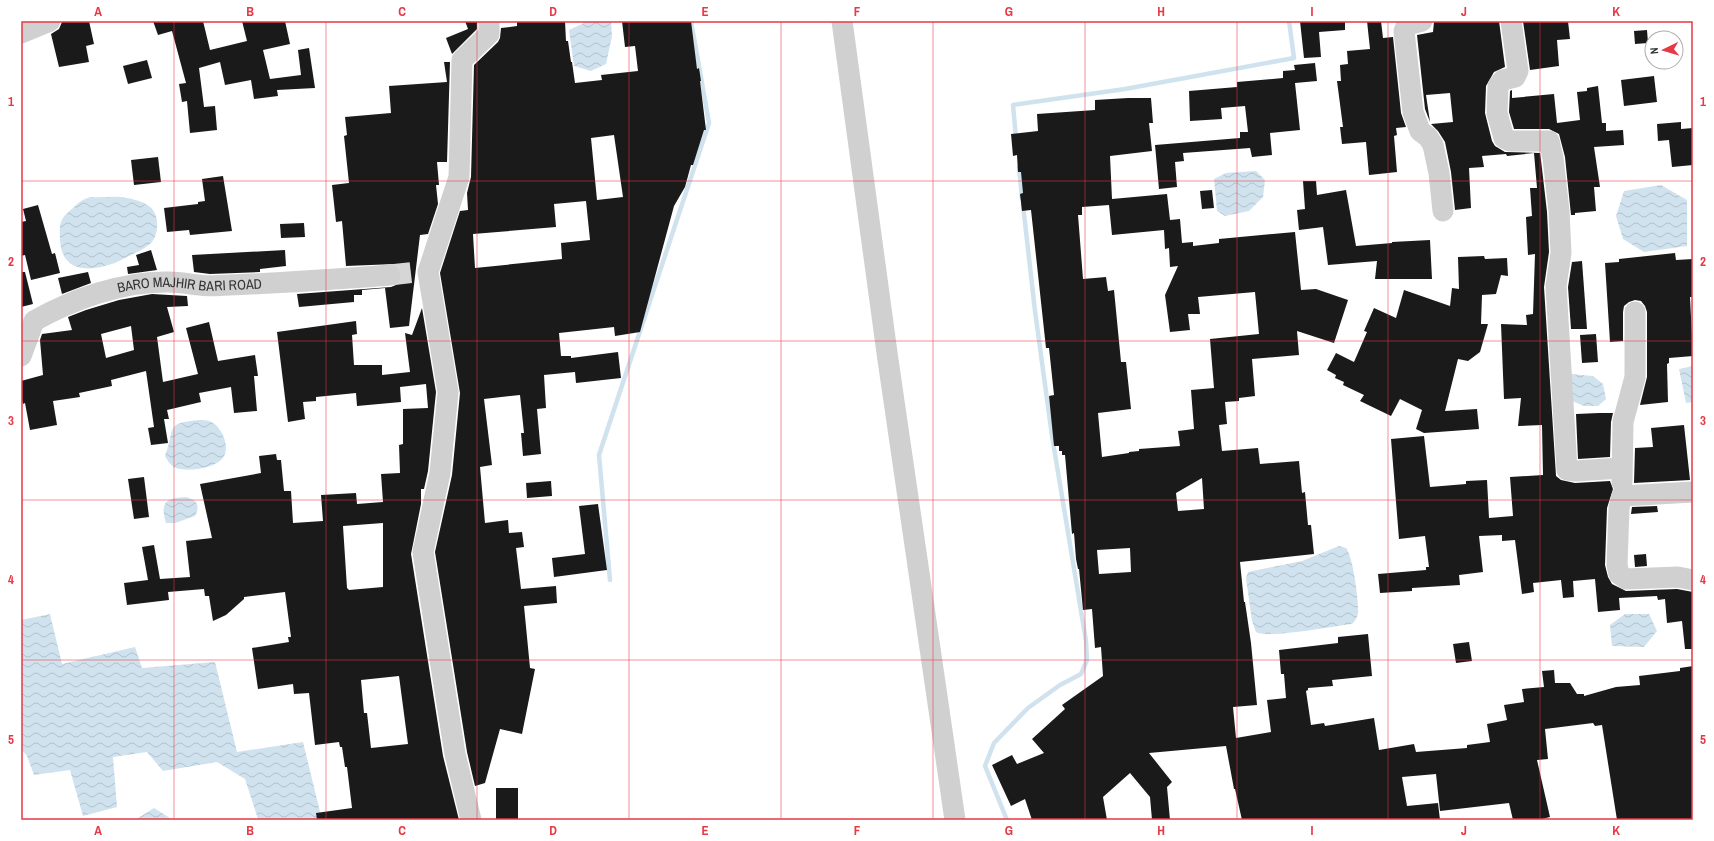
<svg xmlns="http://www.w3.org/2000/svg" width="1714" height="841" viewBox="0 0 1714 841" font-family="'Archivo Narrow',sans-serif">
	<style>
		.water { fill: url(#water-waves) }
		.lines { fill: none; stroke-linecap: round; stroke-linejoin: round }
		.stream { stroke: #cfe2ee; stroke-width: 4.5 }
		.building { fill: #1a1a1a; fill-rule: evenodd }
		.minor-tunnel { stroke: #d6d6d6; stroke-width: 21; stroke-dasharray: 21 10; stroke-linecap: butt }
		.minor { stroke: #d0d0d0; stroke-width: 21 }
		.grid { fill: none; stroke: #e63946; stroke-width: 1; stroke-opacity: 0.55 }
		.labels { text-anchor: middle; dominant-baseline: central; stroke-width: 4; stroke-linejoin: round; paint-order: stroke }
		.street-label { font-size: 14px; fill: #333; stroke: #fff }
		.neatline { fill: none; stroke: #e63946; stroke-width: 1.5 }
		.grid-label { font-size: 13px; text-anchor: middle; font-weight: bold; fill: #e63946 }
	</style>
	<defs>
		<pattern id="water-waves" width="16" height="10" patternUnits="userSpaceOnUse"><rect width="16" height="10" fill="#cfe2ee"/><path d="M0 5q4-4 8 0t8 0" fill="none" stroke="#b2c2cd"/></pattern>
	</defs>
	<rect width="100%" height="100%" fill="#fff"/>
	<g class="water">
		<polygon points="588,21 611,21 612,36 606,64 591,71 574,66 569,30"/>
		<polygon points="1256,171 1265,180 1263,197 1249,211 1225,216 1217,211 1214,179 1226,173"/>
		<polygon points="1661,185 1687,200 1687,246 1644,252 1623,239 1616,216 1624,191"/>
		<path d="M91,197C101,198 111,196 121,197C129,198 144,201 150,207C160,215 159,234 151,243C145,249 135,253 127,257C102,271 61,279 60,239C59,222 60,219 73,208C79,202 83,199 91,197Z"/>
		<polygon points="1693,366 1693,402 1686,403 1679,369"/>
		<polygon points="1571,374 1593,376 1603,384 1606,399 1598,406 1584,406 1565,398"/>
		<path d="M200,420C203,420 207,420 209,421C222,426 231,447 223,458C215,468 192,471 181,469C173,469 168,462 165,456C176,428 164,423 200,420Z"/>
		<path d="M185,497C196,499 201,505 195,516L175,523H166C160,503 165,498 185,497Z"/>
		<path d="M1339,546L1346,548C1353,556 1359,602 1358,613C1357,618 1355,621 1352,624C1334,626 1267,639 1256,632L1252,621L1246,578L1248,572L1302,561Z"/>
		<polygon points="50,614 62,664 135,647 142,668 215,662 237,752 303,742 322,820 251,820 258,819 245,779 217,762 163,771 147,752 113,757 117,807 83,816 70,770 34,775 27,756 21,749 21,620"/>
		<polygon points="1625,614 1649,614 1657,631 1644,647 1612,646 1610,625"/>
		<polygon points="154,808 173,820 135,820"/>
	</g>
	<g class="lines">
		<g class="stream">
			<polyline points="1016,138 1013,105 1125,89 1294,58 1289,21"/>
			<polyline points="1019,167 1022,198"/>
			<polyline points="610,580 599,455 709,123 691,21"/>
			<polyline points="1007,820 985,766 994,743 1028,708 1060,685 1081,674 1087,660 1086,641 1052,436 1035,311 1023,205"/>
		</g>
	</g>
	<g class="building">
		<polygon points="67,21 89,21 94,44 86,46 89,62 59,67 51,34 59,29 62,22"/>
		<polygon points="153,21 203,21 210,50 247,41 242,21 285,21 290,44 263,50 270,79 301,75 298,50 309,48 315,88 277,90 278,96 254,99 251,80 225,85 220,62 199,68 204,107 215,106 217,130 190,133 187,101 182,102 179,84 186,83 172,31 158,35"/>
		<polygon points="465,21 477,21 477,29 452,54 446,38 468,29"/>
		<path d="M565,21L566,41H568L571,62H572L575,83L602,80L601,75L638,71L635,46L625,47L622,21H691L697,69L699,68L701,81H700L706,130H704L693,165H691L685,187L674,206L640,332L615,336L614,327L559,333L561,356H571V358L618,352L621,378L576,383L575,372L544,375L546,408L537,409L541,454L523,456L521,433H524L520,395L484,399L492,465L480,467L485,523L508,520L509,533L522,532L524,547L516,548L521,589L556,586L557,603L524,606L530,668L535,669L522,734L500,729L485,783L475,786L467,752L435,552L452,475L460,393L440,273L460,211L468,210L467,193L471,177L474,65L498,42L500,38L501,28L517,26V22ZM614,135L623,197L597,200L591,138ZM586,201L590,240L561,243L562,259L475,268L473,234L556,227L554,204Z"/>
		<polygon points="1300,21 1345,21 1345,30 1319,32 1321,57 1304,58"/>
		<polygon points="1367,21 1381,21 1383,38 1393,37 1401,113 1406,127 1396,128 1397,135 1394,136 1397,172 1369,175 1366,142 1342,144 1340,127 1343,127 1337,81 1341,81 1340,65 1348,64 1347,51 1370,49"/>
		<polygon points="1452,21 1499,21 1505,67 1494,72 1486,86 1485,113 1492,141 1495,146 1505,152 1540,153 1541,160 1547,212 1549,252 1544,287 1556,476 1561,480 1575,483 1610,481 1613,489 1607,508 1605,565 1608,577 1612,584 1626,591 1677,589 1693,592 1693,649 1685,649 1682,621 1667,623 1665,599 1658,600 1657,596 1619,598 1620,610 1598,612 1595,579 1573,581 1574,597 1563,598 1561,580 1533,583 1534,592 1522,594 1515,540 1502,541 1502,535 1479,536 1483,572 1459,575 1460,585 1412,588 1412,591 1380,593 1378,574 1426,570 1426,567 1429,567 1425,536 1399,539 1391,439 1424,436 1430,487 1466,484 1466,481 1487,480 1489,518 1513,516 1510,477 1543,475 1542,425 1518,426 1521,398 1504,399 1501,324 1527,325 1526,315 1533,314 1535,254 1528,255 1526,217 1532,216 1530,188 1537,188 1534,153 1507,156 1506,154 1482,156 1484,167 1469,168 1471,208 1455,210 1451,172 1445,142 1438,131 1431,124 1453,122 1450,93 1426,95 1430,122 1425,109 1417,35 1433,32 1434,22"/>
		<polygon points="1523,21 1568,21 1570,39 1557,40 1559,66 1530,70"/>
		<polygon points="1647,30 1648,43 1635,44 1634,31"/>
		<polygon points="147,60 152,78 128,84 123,66"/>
		<polygon points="444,62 450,62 447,162 437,162 439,185 436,185 438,204 428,234 420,235 409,326 390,328 385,288 362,290 362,295 354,295 354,302 299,307 297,294 391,287 396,285 401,281 402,274 400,269 395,264 346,266 342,221 336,222 332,185 349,183 344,136 347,135 345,117 391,113 389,86 447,82"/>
		<polygon points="1315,63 1317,81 1295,83 1300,130 1270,133 1272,155 1252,157 1250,148 1183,153 1184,161 1175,162 1177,187 1159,189 1155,145 1240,138 1240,132 1248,132 1245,106 1221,108 1222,119 1190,121 1189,91 1237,87 1237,82 1283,78 1283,71 1295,70 1294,65"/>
		<polygon points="1654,76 1657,102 1624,106 1621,80"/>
		<polygon points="1598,86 1602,123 1606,123 1606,131 1623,130 1624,145 1594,147 1600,187 1594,187 1596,211 1575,213 1575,215 1571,215 1565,157 1559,134 1549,129 1514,129 1509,112 1510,91 1512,90 1512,98 1554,94 1557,123 1580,120 1577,92 1587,91 1587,88"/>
		<path d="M1128,98H1151L1153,123H1149L1152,151L1110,156L1112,199L1167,194L1170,220L1180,219L1182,243L1193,242V246L1219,243V239L1295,232L1301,290L1316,289L1348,300L1334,343L1297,331L1299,355L1252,359L1255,396L1239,398V401L1225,402L1227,424L1219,425L1222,451L1258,448L1260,464L1299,461L1302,493L1305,492L1308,525H1311L1314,554L1240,562L1244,602H1245L1251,643L1257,705L1233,707L1236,738L1271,732L1267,700L1286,698L1284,674H1281L1279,650L1338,643V637L1368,634L1372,676L1332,680L1333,686L1308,688V690L1306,691L1311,725L1324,723L1325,726L1374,718L1379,750L1414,744L1416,752L1467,748V745L1490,742L1487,724L1507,720L1504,705L1524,702L1522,689L1544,687L1542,671L1554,670L1555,683H1570L1577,694H1584V696L1616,687L1640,685L1639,676L1680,671V668L1693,666V820H1617L1602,725L1595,726L1593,723L1545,729L1548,759L1537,760L1550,817L1538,820H1513L1509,803L1440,811L1436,774L1402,777L1407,806L1438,803L1440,820H1242L1235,789H1234L1226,746L1149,753L1172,782L1167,787L1170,820H1152L1150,797L1130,773L1103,797L1107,820H1032L1025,799L1011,806L992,765L1012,755L1017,764L1044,753L1032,739L1065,709L1062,705L1103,676L1101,647L1095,648L1092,609L1083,610L1079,569H1078L1076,559L1074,533L1072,534L1065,455H1062V451H1059V446H1054L1049,396L1054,395L1049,348H1046L1031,210L1022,211L1020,194L1023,193L1021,172H1018L1017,155L1013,156L1011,134L1038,131L1037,114L1095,110V100ZM1109,205L1112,235L1164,230L1165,249L1169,248L1170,267L1178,266L1165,295L1170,332L1190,330L1188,314H1200L1198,297L1255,292L1259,334L1210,339L1214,388L1191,390L1194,429L1178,431L1180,446L1139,449V451L1129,452V453L1102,457L1098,413L1131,409L1126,362H1121L1114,290L1108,291L1106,277L1083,279L1078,215H1082V207ZM1202,478L1204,509L1178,511L1176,493ZM1130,548L1131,572L1099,574L1097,550Z"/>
		<polygon points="1681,122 1681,129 1693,128 1693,165 1672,167 1669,140 1658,141 1657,124"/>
		<polygon points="158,157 161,182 134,185 131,160"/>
		<polygon points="223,176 232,231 190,235 189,230 167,232 164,208 198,204 198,202 205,201 202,179"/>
		<polygon points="1303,181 1316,181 1317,195 1346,190 1356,246 1392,243 1392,242 1430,240 1432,279 1375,279 1377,261 1328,265 1323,227 1299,230 1297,210 1305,209"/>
		<polygon points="1212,190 1214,208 1202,209 1200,191"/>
		<polygon points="38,205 52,254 55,253 60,273 31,280 25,255 21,256 21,222 26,221 23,209"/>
		<polygon points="304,223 305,237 281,238 280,224"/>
		<polygon points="151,250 157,270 128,274 127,267 139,265 136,255"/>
		<polygon points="285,250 286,266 260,269 260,272 210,274 194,272 192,255"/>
		<polygon points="1675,253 1676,260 1693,259 1693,297 1690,297 1693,356 1669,358 1669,363 1667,364 1668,402 1640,405 1647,377 1647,312 1645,306 1641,301 1635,300 1629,302 1624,306 1623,312 1623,341 1610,342 1605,263 1619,262 1619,259"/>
		<polygon points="1484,256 1485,259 1507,258 1508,276 1501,275 1496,294 1482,295 1481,324 1488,324 1480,352 1468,361 1458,359 1445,411 1477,409 1479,429 1424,433 1416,429 1422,410 1400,399 1391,416 1360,401 1364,395 1343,385 1344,382 1335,378 1336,375 1327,370 1336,353 1354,362 1367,332 1364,331 1374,308 1396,318 1404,290 1450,306 1452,288 1459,289 1458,257"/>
		<polygon points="1582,261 1587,329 1571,329 1568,287 1572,262"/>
		<polygon points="21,272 25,272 33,304 21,307"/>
		<polygon points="88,272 91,283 62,294 58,278"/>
		<path d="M152,294L187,296L188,306L167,307L174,332L157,337L163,382L198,374L186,328L209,322L218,361L255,355L258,376H254L257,411L234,413L231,387L199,393L201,402L167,410L169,419H164L168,443L151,445L148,428L154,427L146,371L111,380L112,386L79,393L80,397L53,401L57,425L30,430L25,403L23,404L21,396V381L43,375L40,340L42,334L72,330L68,317L86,310L119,300ZM131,326L134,350L106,358L101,334Z"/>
		<path d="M422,308L436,392L428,471L424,489H421V504L411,554L443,756L459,820H317L316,813L352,808L347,767H345L342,747H340L339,742L315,745L309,693L294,694L293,684L258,689L252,648L289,642L288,637H291L285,592L244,597V599L226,615L213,621L209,596H205L204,589L168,592L169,600L127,605L124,583L148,580L142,547L154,545L160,579L190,577L186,541L212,538L200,484L261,473L259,456L276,454L277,460H281L284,491H291L293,523L323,521L321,495L356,493L357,504L383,502L381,474L400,473L399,445L403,444V409L428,408L426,384L400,387L401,402L357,406L356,393L316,397V401L303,402L305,419L288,422L277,332L356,321L357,334L352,335L354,365H382V375L410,372L405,333L412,335ZM383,523V587L349,590L347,588L343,526ZM399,676L408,744L371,748L367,713H364L361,680Z"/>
		<polygon points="1596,334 1598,362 1582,363 1580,335"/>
		<polygon points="1599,413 1613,413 1611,422 1610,457 1578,459 1576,414"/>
		<polygon points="1684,425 1690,480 1634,483 1635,448 1653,447 1651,428"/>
		<polygon points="144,477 149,517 134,519 128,479"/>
		<polygon points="551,481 552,496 527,498 526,483"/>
		<polygon points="598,504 607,570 554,577 552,558 585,554 579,506"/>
		<polygon points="1657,506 1658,512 1631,514 1632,507"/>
		<polygon points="1646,554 1647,566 1635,567 1634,555"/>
		<polygon points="1469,642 1472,661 1456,663 1453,644"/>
		<rect x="496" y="788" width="22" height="31"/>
	</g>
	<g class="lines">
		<polyline class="minor-tunnel" points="390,275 416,272"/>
		<g class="minor">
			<polyline points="842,21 888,360 955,820"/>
			<polyline points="1422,21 1407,25 1404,31 1413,112 1420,131 1428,137 1433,145 1439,173 1443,211"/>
			<polyline points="1511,21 1518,71 1515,77 1503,80 1498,86 1497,113 1504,138 1510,141 1549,141 1553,158 1559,211 1561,253 1556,286 1567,470 1576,471 1621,468"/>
			<polyline points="21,33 50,21"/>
			<path id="s1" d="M21,356L34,321C73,299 123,281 169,282C180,282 189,284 199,285C209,287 220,285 229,285C283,283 336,279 390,275"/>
			<polyline points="1622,482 1623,422 1635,377 1635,312"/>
			<polyline points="1693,492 1622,496 1619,508 1617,565 1619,574 1626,579 1678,577 1693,580"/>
			<polyline points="471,820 455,754 423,552 440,473 448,392 428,272 459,177 462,60 489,34 489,21"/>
		</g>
	</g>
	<path class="grid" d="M174,21V820M326,21V820M477,21V820M629,21V820M781,21V820M933,21V820M1085,21V820M1237,21V820M1388,21V820M1540,21V820M21,181H1693M21,341H1693M21,500H1693M21,660H1693"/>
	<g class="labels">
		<g class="street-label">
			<text stroke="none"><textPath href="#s1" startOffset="200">BARO MAJHIR BARI ROAD</textPath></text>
		</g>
	</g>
	<rect width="1714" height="841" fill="none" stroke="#ffffff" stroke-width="44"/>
	<g transform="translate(1664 50) rotate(265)"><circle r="19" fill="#ffffff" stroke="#adadad"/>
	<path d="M0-3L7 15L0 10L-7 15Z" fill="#e63946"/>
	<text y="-6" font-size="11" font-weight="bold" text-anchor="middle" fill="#333333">N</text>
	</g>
	<rect x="22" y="22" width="1670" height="797" class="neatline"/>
	<g class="grid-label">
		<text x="98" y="16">A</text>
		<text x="250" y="16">B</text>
		<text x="402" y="16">C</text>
		<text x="553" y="16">D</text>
		<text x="705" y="16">E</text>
		<text x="857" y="16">F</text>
		<text x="1009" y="16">G</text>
		<text x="1161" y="16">H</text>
		<text x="1312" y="16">I</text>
		<text x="1464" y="16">J</text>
		<text x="1616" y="16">K</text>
		<text x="11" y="106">1</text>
		<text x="1703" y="106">1</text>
		<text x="11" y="266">2</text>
		<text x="1703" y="266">2</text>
		<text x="11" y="425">3</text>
		<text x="1703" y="425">3</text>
		<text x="11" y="584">4</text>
		<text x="1703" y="584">4</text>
		<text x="11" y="744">5</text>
		<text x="1703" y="744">5</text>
		<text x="98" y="835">A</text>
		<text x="250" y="835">B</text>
		<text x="402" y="835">C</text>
		<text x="553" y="835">D</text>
		<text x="705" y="835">E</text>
		<text x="857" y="835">F</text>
		<text x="1009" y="835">G</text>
		<text x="1161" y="835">H</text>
		<text x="1312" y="835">I</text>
		<text x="1464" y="835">J</text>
		<text x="1616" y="835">K</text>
	</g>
</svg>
